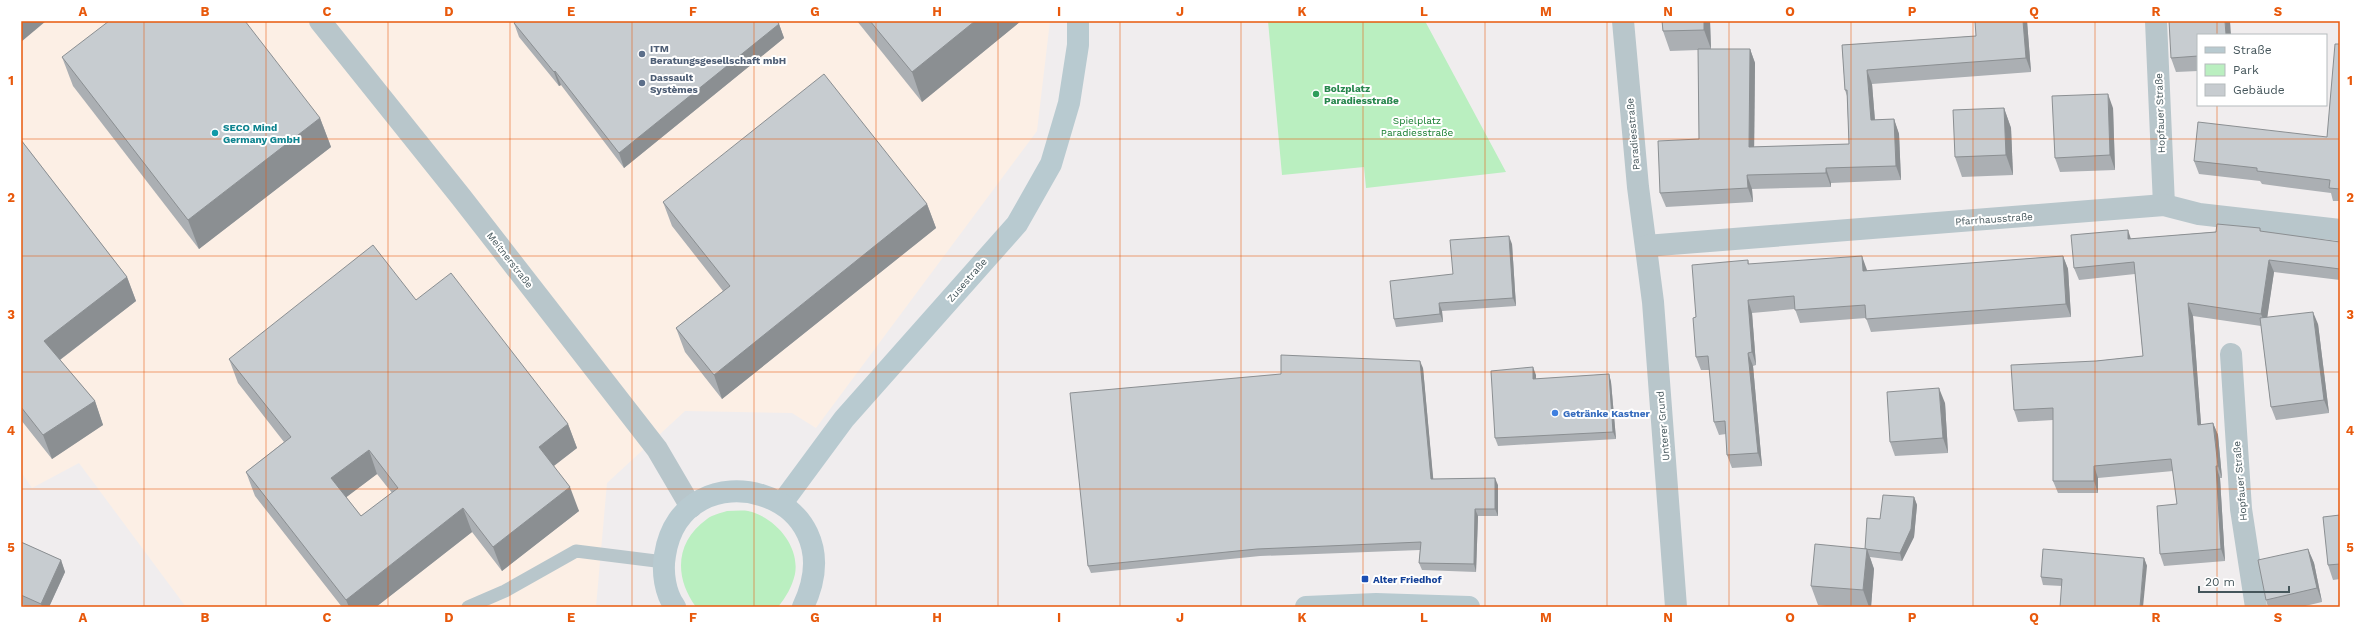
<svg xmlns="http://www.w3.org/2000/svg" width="2361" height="628" viewBox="0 0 2361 628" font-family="'Work Sans',sans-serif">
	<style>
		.commercial { fill: #fcefe5 }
		.green { fill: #baefc0 }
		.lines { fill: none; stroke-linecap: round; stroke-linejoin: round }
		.lane { stroke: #b8c6cb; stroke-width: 13 }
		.street { stroke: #b8c6cb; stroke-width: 22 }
		.secondary { stroke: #b8cad0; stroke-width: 22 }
		.wall { fill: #abafb3; fill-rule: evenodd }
		.shaded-wall { fill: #8b8f92 }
		.building { fill: #c7ccd0; stroke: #8b8f92; fill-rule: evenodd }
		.grid { fill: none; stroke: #e8590c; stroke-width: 1; stroke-opacity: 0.55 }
		.service-dot { fill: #5c6f8a; stroke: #fff; stroke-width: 1.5 }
		.leisure-dot { fill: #2e9e5b; stroke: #fff; stroke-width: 1.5 }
		.culture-dot { fill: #0f9aa8; stroke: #fff; stroke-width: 1.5 }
		.shop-dot { fill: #3f7fe0; stroke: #fff; stroke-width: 1.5 }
		.transit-dot { fill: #1a4fb4; stroke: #fff; stroke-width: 1.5 }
		.labels { text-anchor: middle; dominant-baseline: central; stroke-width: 4; stroke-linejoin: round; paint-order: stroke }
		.service-label { font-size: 10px; font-weight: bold; fill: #4e5e75; stroke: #fff; text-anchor: start }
		.leisure-label { font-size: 10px; font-weight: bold; fill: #27864d; stroke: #fff; text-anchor: start }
		.street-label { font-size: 10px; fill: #45565b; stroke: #fff }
		.park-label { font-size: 10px; fill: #157d2d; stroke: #fff }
		.culture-label { font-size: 10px; font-weight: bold; fill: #0d838f; stroke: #fff; text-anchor: start }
		.shop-label { font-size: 10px; font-weight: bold; fill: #366cbe; stroke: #fff; text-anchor: start }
		.transit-label { font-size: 10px; font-weight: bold; fill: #164399; stroke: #fff; text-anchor: start }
		.neatline { fill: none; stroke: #e8590c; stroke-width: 1.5 }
		.grid-label { font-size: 13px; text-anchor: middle; font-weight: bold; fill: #e8590c }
	</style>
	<rect width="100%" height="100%" fill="#f0edee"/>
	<polygon class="commercial" points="21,21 1050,21 1037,131 816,428 792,413 685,411 607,483 596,607 186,607 79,463 32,488 21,472"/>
	<g class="green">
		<polygon points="1268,21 1425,21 1506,172 1366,188 1364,167 1282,175"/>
		<path d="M727,511C734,511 742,510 748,511C775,517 800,546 795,574C792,587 786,597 778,607H696C674,577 675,542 707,519C712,515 721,513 727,511Z"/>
	</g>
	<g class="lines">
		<polyline class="lane" points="468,607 505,591 576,551 664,562"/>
		<g class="street">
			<polyline points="320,21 461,197 657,449 691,507"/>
			<polyline points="1623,21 1638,187 1653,302 1676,607"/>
			<polyline points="2156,21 2164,205"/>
			<polyline points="1646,246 2164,205 2199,214 2340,230"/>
			<polyline points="2231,354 2241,509 2256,607"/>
		</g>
		<g class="secondary">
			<polyline points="782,503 844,419 1017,224 1051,164 1069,103 1078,45 1078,21"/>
			<path d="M675,607C665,593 662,572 665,555C682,444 859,489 803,607"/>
			<polyline points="1306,607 1376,604 1469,607"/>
		</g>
	</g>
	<g class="wall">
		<polygon points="857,21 1021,21 922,102"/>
		<polygon points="1662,21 1710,21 1711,49 1750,49 1755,63 1754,147 1849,144 1847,96 1845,90 1842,45 1976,36 2027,21 2031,72 1872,84 1875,120 1894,119 1899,134 1901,180 1831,183 1831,187 1752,189 1753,202 1666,207 1660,193 1699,139 1698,50 1670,51 1663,31"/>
		<polygon points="514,23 779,24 784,38 624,168 561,85 559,86 519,37"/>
		<polygon points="2198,35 2198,71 2176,72 2171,58"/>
		<polygon points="2340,44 2340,201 2333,201 2331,193 2262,184 2260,181 2199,174 2194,161 2327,137"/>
		<polygon points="62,57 320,118 331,147 199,249 73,86"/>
		<polygon points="2004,108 2011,128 2013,175 1962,177 1955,157"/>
		<polygon points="2113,108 2115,170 2060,172 2055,158"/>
		<polygon points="21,140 127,277 136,301 60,360 95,401 103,425 52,459 21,420"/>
		<polygon points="663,202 927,204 936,228 722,399 685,352 676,328 723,291 672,226"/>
		<polygon points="2260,228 2261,231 2340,242 2340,280 2274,272 2267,317 2318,324 2329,413 2276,420 2271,407 2261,326 2193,316 2201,425 2213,423 2218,435 2222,478 2220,478 2225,561 2164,566 2160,554 2177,504 2173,471 2098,478 2098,493 2058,493 2053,481 2053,420 2018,422 2014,410 2096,361 2143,356 2135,274 2079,280 2074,268 2131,239"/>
		<polygon points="1512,244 1516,306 1442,311 1443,322 1396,327 1394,319 1453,274"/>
		<polygon points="2063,256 2068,269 2071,317 1871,332 1866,318 1800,323 1795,309 1752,313 1756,365 1753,366 1762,466 1732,468 1727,455 1726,434 1719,435 1714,422 1710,370 1701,370 1696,357 1696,317 1748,260 1749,264 1867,270 1867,271"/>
		<path d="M416,300L568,424L577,448L554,466L579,511L502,571L472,532L376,607H342L255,496L246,472L284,442L238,383L229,359ZM377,474L392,493L361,516L346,497Z"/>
		<polygon points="1423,368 1433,479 1498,485 1498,516 1478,516 1476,572 1422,570 1419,563 1420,550 1260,556 1091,573 1088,566"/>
		<polygon points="1609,374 1611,382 1616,439 1498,446 1495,438 1536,375 1536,379"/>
		<polygon points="1945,403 1948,453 1895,456 1890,442"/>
		<polygon points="1914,497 1917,505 1914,537 1902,561 1870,557 1874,569 1871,607 1835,607 1818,605 1811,586 1865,549 1880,519"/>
		<polygon points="2340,515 2340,579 2333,580 2328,565"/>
		<polygon points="21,542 61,560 65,572 49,607 27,607 21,604"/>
		<polygon points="2308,549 2314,563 2322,602 2301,607 2268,607 2266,600"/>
		<polygon points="2144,558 2147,566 2062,586 2043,585 2041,577"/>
	</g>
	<g class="shaded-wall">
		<polygon points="21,21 46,21 21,42"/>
		<polygon points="975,21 1021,21 922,102 912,72"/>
		<polygon points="1704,21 1710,21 1711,49 1704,30"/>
		<polygon points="2023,21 2027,21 2031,72 2026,58"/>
		<polygon points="2225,21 2230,21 2231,35 2226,35"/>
		<polygon points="779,24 784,38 624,168 619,153"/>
		<polygon points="1750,49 1755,63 1754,161 1749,147"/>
		<polygon points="1867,70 1872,84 1876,134 1871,120"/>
		<polygon points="555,71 561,85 559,86 554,72"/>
		<polygon points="2108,94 2113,108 2115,170 2110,155"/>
		<polygon points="2004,108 2011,128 2013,175 2006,155"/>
		<polygon points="320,118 331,147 199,249 188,220"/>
		<polygon points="1894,119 1899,134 1901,180 1896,166"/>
		<polygon points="1826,168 1831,183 1831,187 1826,173"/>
		<polygon points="1747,175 1752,189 1753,202 1748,188"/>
		<polygon points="927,204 936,228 722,399 714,375"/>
		<polygon points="2128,230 2132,242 2128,239"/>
		<polygon points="1509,236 1512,244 1516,306 1513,298"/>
		<polygon points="1862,256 1867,270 1868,284 1863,271"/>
		<polygon points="2063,256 2068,269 2071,317 2066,304"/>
		<polygon points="2269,260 2274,272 2266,326 2261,314"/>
		<polygon points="127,277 136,301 53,365 44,341"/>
		<polygon points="1748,300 1752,313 1756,365 1752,352"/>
		<polygon points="1439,303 1442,311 1443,322 1440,314"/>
		<polygon points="2188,303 2193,316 2202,437 2198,425"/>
		<polygon points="2313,312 2318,324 2329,413 2324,400"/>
		<polygon points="1748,353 1753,366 1762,466 1758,453"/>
		<polygon points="1420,361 1423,368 1434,487 1431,479"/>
		<polygon points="1533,367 1536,375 1536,386 1533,379"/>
		<polygon points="1609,374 1611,382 1616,439 1613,432"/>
		<polygon points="1939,388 1945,403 1948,453 1943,438"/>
		<polygon points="95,401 103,425 52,459 43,435"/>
		<polygon points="2213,423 2218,435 2222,478 2218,466"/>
		<polygon points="568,424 577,448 547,471 539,447"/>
		<polygon points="369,450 377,474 340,502 331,478"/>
		<polygon points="2094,466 2098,478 2098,493 2094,481"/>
		<polygon points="2216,466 2220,478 2225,561 2221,549"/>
		<polygon points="1495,478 1498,485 1498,516 1495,509"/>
		<polygon points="570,487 579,511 502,571 493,547"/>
		<polygon points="1914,497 1917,505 1914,537 1902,561 1900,553"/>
		<polygon points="463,508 472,532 376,607 349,607 346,600"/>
		<polygon points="1475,509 1478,516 1476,572 1474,564"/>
		<polygon points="1867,549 1874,569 1871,607 1869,607 1863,590"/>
		<polygon points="2308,549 2314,563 2322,602 2317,588"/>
		<polygon points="2144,558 2147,566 2143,607 2140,607"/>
		<polygon points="61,560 65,572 49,607 42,607 41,604"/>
	</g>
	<g class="building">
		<polygon points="109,21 245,21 320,118 188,220 62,57"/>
		<polygon points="517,21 777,21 779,24 619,153 555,71 554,72 514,23"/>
		<polygon points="870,21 975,21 912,72"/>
		<polygon points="1662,21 1704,21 1704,30 1663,31"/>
		<polygon points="1975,21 2023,21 2026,58 1867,70 1871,120 1894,119 1896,166 1826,168 1826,173 1747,175 1748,188 1660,193 1658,141 1699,139 1698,49 1750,49 1749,147 1849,144 1847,90 1845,90 1842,45 1976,36"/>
		<polygon points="2169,21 2225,21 2226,35 2198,35 2198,56 2171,58"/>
		<polygon points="2335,44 2340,44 2340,189 2329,188 2330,180 2257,171 2257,168 2194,161 2198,122 2327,137"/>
		<polygon points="824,74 927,204 714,375 676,328 730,286 663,202"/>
		<polygon points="2108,94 2110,155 2055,158 2052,96"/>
		<polygon points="2004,108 2006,155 1955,157 1953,110"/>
		<polygon points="21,140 127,277 44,341 95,401 43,435 21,407"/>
		<polygon points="2217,224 2260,228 2260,231 2340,242 2340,269 2269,260 2261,314 2188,303 2198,425 2213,423 2218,466 2216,466 2221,549 2160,554 2157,506 2177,504 2171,459 2094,466 2094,481 2053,481 2053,408 2014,410 2011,365 2096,361 2143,356 2134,262 2074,268 2071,235 2128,230 2128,239 2216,232"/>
		<polygon points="1509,236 1513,298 1439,303 1440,314 1394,319 1390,281 1453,274 1450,240"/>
		<path d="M373,245L416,300L451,273L568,424L539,447L570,487L493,547L463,508L346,600L246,472L291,437L229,359ZM369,450L398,488L361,516L331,478Z"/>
		<polygon points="1862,256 1863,271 2063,256 2066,304 1866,319 1865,305 1795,310 1794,296 1748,300 1752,352 1748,353 1758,453 1727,455 1725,421 1714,422 1708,356 1696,357 1693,318 1696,317 1692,265 1748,260 1748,264"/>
		<polygon points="2313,312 2324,400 2271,407 2260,318"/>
		<polygon points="1281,355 1420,361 1431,479 1495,478 1495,509 1475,509 1474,564 1419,563 1421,542 1257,549 1088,566 1070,393 1281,374"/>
		<polygon points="1533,367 1533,379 1609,374 1613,432 1495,438 1491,371"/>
		<polygon points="1939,388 1943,438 1890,442 1887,392"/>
		<polygon points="1883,495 1914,497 1911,529 1900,553 1865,549 1867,518 1880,519"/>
		<polygon points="2340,515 2340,564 2328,565 2323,517"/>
		<polygon points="21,542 61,560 41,604 21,595"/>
		<polygon points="1815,544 1867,549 1863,590 1811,586"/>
		<polygon points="2043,549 2144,558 2140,607 2060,607 2062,579 2041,577"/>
		<polygon points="2308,549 2317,588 2266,600 2258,560"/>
	</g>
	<path class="grid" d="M144,21V607M266,21V607M388,21V607M510,21V607M632,21V607M754,21V607M876,21V607M998,21V607M1120,21V607M1241,21V607M1363,21V607M1485,21V607M1607,21V607M1729,21V607M1851,21V607M1973,21V607M2095,21V607M2217,21V35M2217,105V607M21,139H2340M21,256H2340M21,372H2340M21,489H2340"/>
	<g class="service-dot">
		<circle cx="642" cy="54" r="4"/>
		<circle cx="642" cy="83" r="4"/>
	</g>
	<circle class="leisure-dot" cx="1316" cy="94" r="4"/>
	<circle class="culture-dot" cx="215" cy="133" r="4"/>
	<circle class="shop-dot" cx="1555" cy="413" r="4"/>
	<rect class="transit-dot" x="1361" y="575" width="8" height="8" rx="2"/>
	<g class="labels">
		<g class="service-label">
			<text x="650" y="48">ITM<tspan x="650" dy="12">Beratungsgesellschaft mbH</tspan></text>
			<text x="650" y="77">Dassault<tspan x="650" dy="12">Systèmes</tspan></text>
		</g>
		<g class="leisure-label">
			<text x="1324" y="88">Bolzplatz<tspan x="1324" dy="12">Paradiesstraße</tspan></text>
		</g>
		<g class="street-label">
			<text transform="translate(2160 113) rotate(-92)">Hopfauer Straße</text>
			<text transform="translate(1633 134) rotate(-95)">Paradiesstraße</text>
			<text transform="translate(1994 219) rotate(-4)">Pfarrhausstraße</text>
			<text transform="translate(510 260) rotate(52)">Meitnerstraße</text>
			<text transform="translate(967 280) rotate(-49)">Zusestraße</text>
			<text transform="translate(1663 426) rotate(-95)">Unterer Grund</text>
			<text transform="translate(2240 481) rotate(-95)">Hopfauer Straße</text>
		</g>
		<g class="park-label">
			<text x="1417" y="120">Spielplatz<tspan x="1417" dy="12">Paradiesstraße</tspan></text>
		</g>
		<g class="culture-label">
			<text x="223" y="127">SECO Mind<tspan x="223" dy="12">Germany GmbH</tspan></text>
		</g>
		<g class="shop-label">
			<text x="1563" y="413">Getränke Kastner</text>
		</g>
		<g class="transit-label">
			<text x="1373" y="579">Alter Friedhof</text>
		</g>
	</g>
	<rect width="2361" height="628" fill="none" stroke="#ffffff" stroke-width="44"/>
	<rect x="2197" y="34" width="130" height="72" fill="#ffffff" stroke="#b5bbbd"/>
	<rect x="2205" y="47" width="20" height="6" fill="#b8cad0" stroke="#b5bbbd"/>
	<text x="2233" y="54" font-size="12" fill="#45565b">Straße</text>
	<rect x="2205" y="64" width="20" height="12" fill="#baefc0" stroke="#b5bbbd"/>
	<text x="2233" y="74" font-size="12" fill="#45565b">Park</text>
	<rect x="2205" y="84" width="20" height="12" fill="#c7ccd0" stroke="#b5bbbd"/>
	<text x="2233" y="94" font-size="12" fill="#45565b">Gebäude</text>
	<path d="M2199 586v6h90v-6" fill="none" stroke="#45565b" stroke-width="2"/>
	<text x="2205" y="586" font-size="12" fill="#45565b" stroke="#ffffff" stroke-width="3" paint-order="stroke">20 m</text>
	<rect x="22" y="22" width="2317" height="584" class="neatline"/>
	<g class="grid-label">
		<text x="83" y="16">A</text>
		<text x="205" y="16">B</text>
		<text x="327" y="16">C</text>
		<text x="449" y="16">D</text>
		<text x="571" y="16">E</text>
		<text x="693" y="16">F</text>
		<text x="815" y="16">G</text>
		<text x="937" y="16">H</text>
		<text x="1059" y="16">I</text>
		<text x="1180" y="16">J</text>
		<text x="1302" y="16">K</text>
		<text x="1424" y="16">L</text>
		<text x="1546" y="16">M</text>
		<text x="1668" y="16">N</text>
		<text x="1790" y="16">O</text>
		<text x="1912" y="16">P</text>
		<text x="2034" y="16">Q</text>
		<text x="2156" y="16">R</text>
		<text x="2278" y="16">S</text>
		<text x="11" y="85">1</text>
		<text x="2350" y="85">1</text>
		<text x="11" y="202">2</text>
		<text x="2350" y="202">2</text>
		<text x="11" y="319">3</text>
		<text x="2350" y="319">3</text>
		<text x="11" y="435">4</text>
		<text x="2350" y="435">4</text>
		<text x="11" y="552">5</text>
		<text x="2350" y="552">5</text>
		<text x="83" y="622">A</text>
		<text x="205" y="622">B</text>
		<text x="327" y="622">C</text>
		<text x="449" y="622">D</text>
		<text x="571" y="622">E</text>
		<text x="693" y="622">F</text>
		<text x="815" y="622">G</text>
		<text x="937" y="622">H</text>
		<text x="1059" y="622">I</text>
		<text x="1180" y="622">J</text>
		<text x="1302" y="622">K</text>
		<text x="1424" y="622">L</text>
		<text x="1546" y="622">M</text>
		<text x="1668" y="622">N</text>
		<text x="1790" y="622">O</text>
		<text x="1912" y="622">P</text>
		<text x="2034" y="622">Q</text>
		<text x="2156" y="622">R</text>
		<text x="2278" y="622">S</text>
	</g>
</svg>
